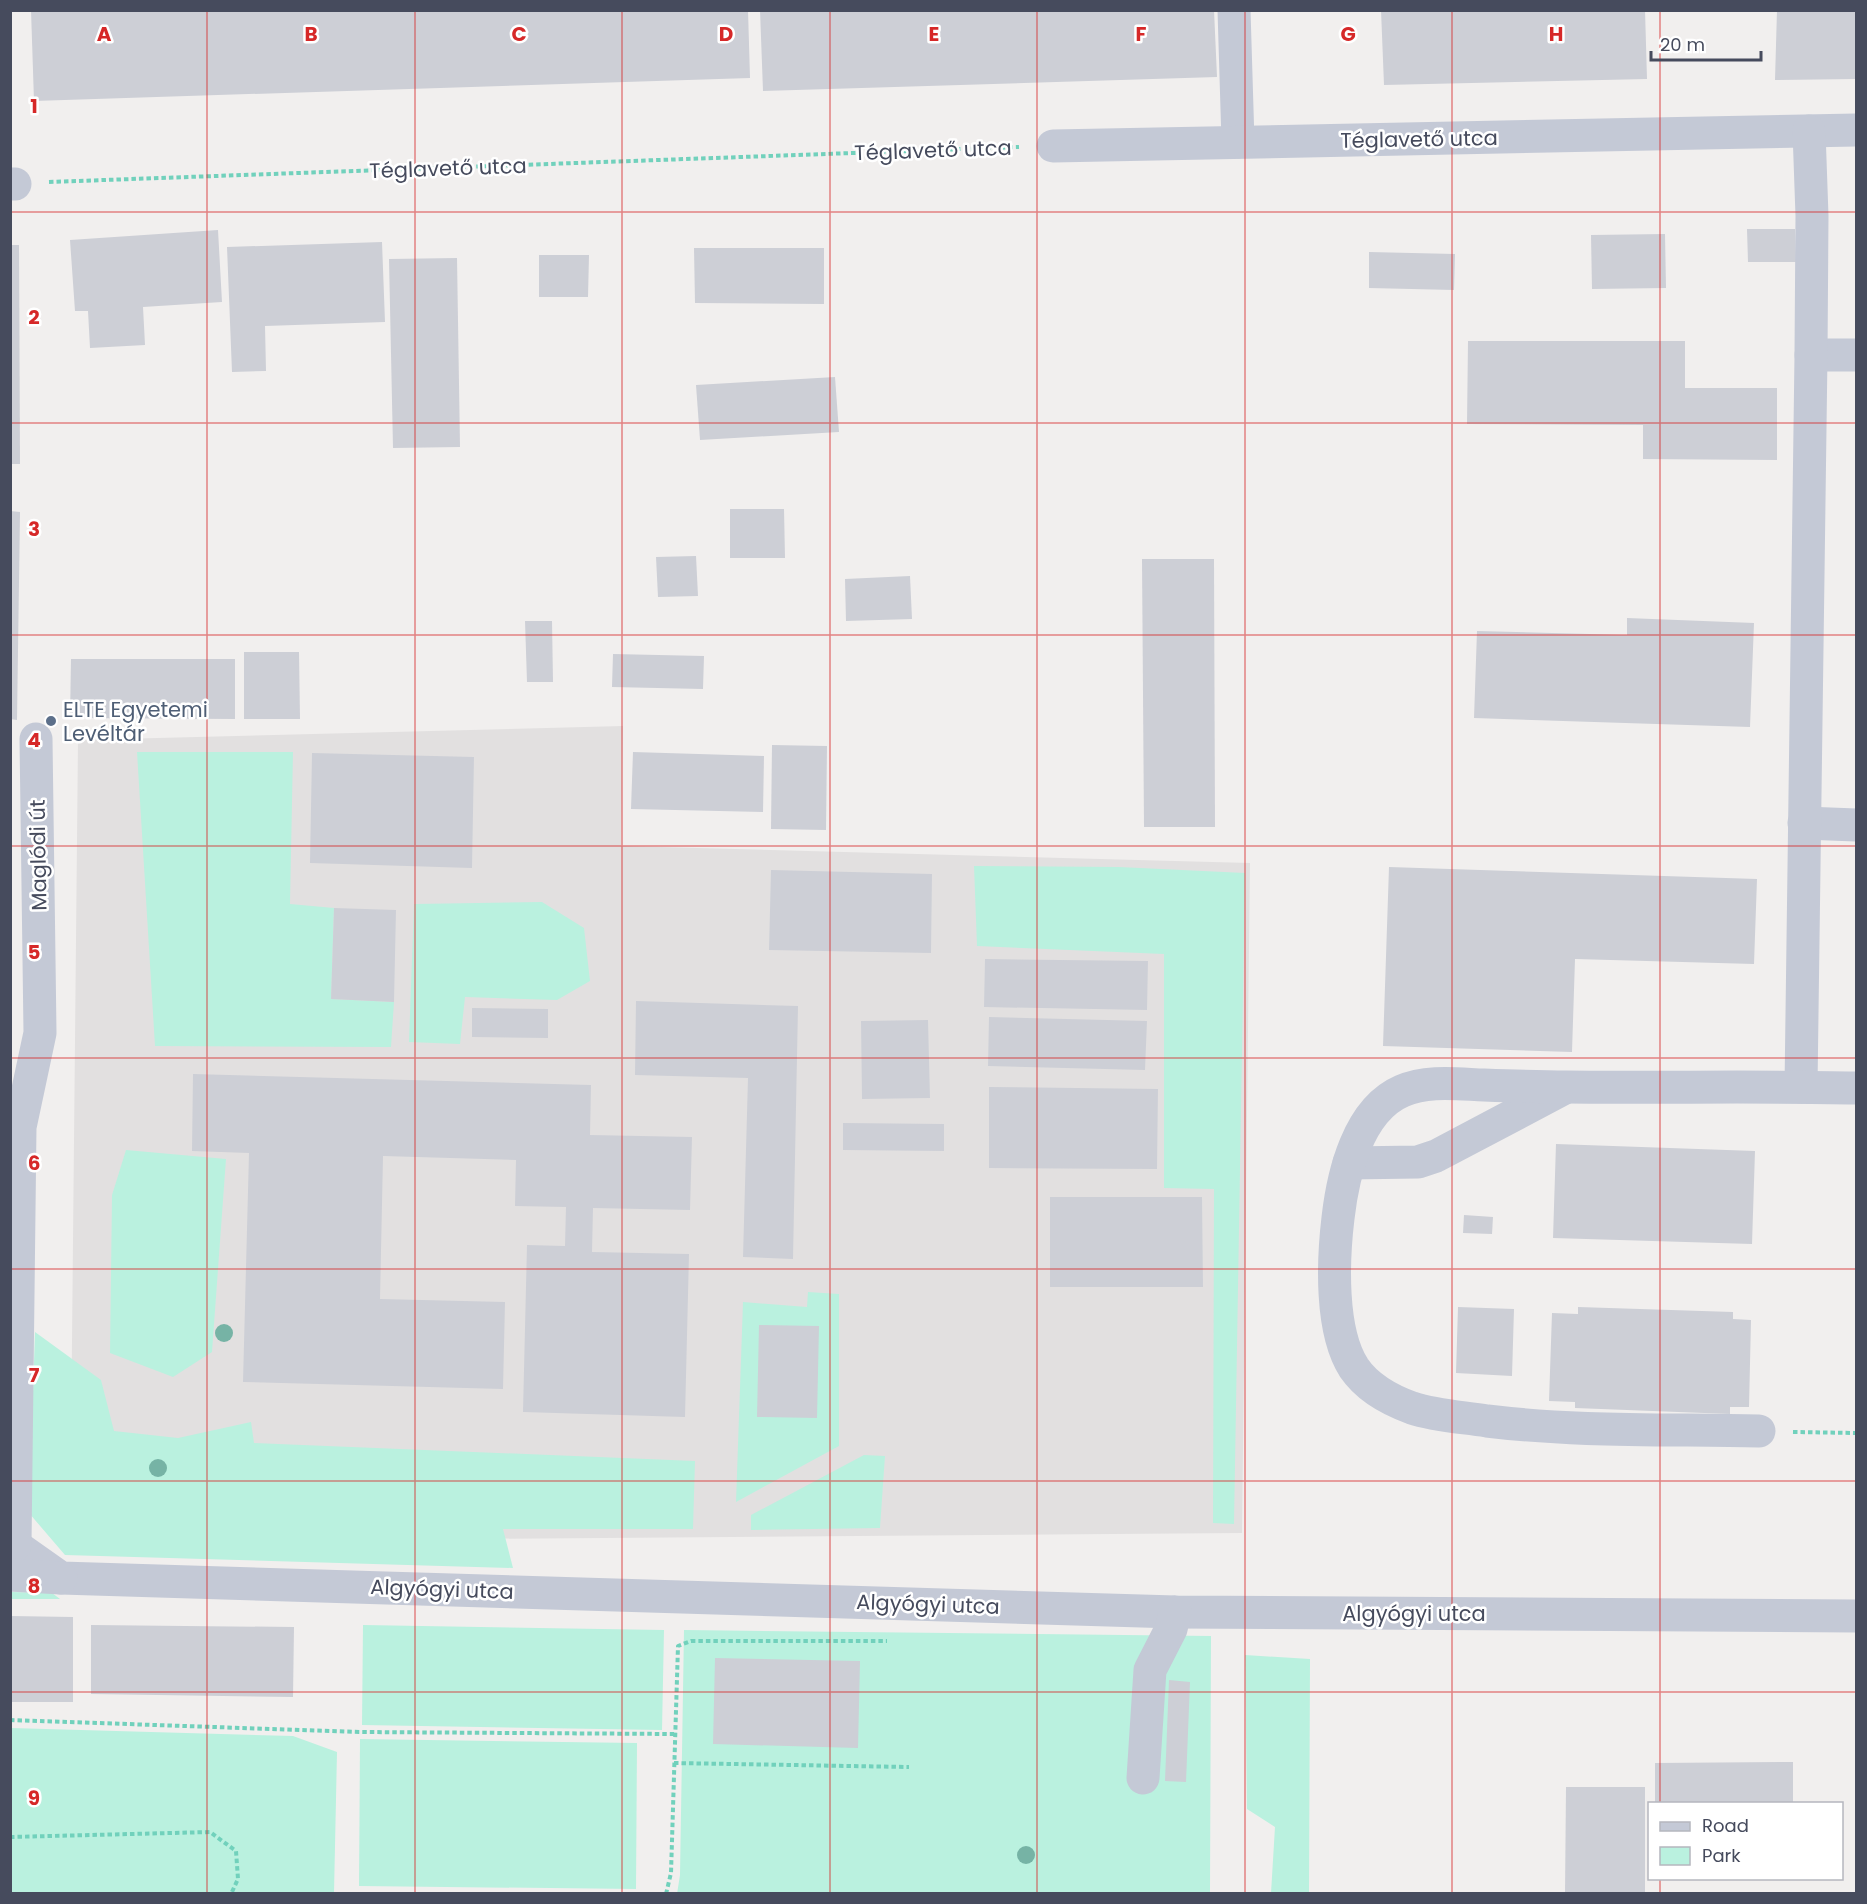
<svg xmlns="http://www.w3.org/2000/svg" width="1867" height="1904" viewBox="0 0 1867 1904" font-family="Poppins,sans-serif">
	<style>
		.education { fill: #e2e0e0 }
		.green { fill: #baf1df }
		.building { fill: #cdcfd6 }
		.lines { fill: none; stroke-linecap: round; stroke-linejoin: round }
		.path { stroke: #71d1bc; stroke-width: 4; stroke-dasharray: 4.5 3; stroke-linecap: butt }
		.minor { stroke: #c4c9d6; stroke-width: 33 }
		.tree { fill: #76b3a5 }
		.grid { fill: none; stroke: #d62828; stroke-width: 1.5; stroke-opacity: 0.55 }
		.service-dot { fill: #5c6f8a; stroke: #fff; stroke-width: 2 }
		.labels { text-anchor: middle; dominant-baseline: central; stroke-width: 5; stroke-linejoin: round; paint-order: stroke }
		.street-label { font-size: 21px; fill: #464b5d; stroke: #fff }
		.service-label { font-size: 21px; fill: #4e5e75; stroke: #fff; text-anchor: start }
		.grid-label { font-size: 20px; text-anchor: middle; font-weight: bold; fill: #d62828; stroke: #fff; stroke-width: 5; stroke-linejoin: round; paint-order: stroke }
	</style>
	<rect width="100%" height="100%" fill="#f1efee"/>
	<polygon class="education" points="623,726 621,846 1250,863 1242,1533 70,1542 78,740"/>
	<g class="green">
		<polygon points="137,752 293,752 290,904 334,908 331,999 394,1002 391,1047 155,1046"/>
		<polygon points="974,866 1119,867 1245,873 1234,1524 1213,1523 1214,1189 1164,1188 1164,954 977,946"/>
		<polygon points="542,902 584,928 590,981 557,1000 465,997 460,1044 409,1042 414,904"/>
		<polygon points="126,1150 226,1159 212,1352 173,1377 110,1353 112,1195"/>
		<polygon points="808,1292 839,1294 839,1446 736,1502 743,1302 807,1307"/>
		<polygon points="35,1332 101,1380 114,1431 178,1438 251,1422 254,1443 695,1461 693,1529 503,1529 513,1568 65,1555 29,1513"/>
		<polygon points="864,1455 885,1456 880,1528 751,1530 751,1515"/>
		<polygon points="11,1592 52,1593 60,1599 11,1599"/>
		<polygon points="363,1625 664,1630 662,1730 362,1725"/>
		<polygon points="684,1630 1211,1636 1210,1893 677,1894 680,1875"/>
		<polygon points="1245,1655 1310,1659 1309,1893 1271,1893 1275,1827 1247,1809"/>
		<polygon points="11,1728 293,1736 337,1752 334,1893 11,1893"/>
		<polygon points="360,1739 637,1743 636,1889 359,1886"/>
	</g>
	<g class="building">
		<polygon points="31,10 748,10 750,78 34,101"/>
		<polygon points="760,10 1214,10 1217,77 763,91"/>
		<polygon points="1381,10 1645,10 1647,79 1384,85"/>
		<polygon points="1777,10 1856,10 1856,79 1775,80"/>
		<polygon points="1747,229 1795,229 1796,262 1748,262"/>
		<polygon points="218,230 222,302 143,307 145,345 90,348 88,311 75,311 70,240"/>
		<polygon points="1665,234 1666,288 1592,289 1591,235"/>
		<polygon points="382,242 385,322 265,326 266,371 232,372 227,247"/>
		<polygon points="10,245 19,245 20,464 10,464"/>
		<polygon points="694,248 824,248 824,304 695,303"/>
		<polygon points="1369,252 1455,254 1454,290 1369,288"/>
		<polygon points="539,255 589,255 588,297 539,297"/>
		<polygon points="457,258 460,447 393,448 389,259"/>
		<polygon points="1468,341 1685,341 1685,388 1777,388 1777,460 1643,459 1643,425 1467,424"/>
		<polygon points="835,377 839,432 700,440 696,385"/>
		<polygon points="730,509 784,509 785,558 730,558"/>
		<polygon points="10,511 20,512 17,720 10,719"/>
		<polygon points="696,556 698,596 658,597 656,557"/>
		<polygon points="1142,559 1214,559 1215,827 1144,827"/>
		<polygon points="910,576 912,619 846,621 845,579"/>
		<polygon points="1627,618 1754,623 1750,727 1474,718 1477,631 1627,635"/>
		<polygon points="525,621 552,621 553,682 527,682"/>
		<polygon points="244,652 299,652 300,719 244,719"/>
		<polygon points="613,654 704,656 703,689 612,687"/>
		<polygon points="71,659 235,659 235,719 70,718"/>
		<polygon points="772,745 827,746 826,830 771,829"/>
		<polygon points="633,752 764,756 763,812 631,809"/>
		<polygon points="312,753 474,757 472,868 310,863"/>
		<polygon points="1389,867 1757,879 1754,964 1575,959 1572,1052 1383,1046"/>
		<polygon points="771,870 932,874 931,953 769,950"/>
		<polygon points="334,908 396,910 394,1002 331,999"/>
		<polygon points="985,959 1148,961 1147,1010 984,1007"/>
		<polygon points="636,1001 798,1006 793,1259 743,1257 748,1078 635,1075"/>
		<polygon points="472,1008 548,1009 548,1038 472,1037"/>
		<polygon points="989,1017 1147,1021 1145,1070 988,1066"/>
		<polygon points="928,1020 930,1098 862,1099 861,1021"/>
		<polygon points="193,1074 591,1085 590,1135 692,1137 690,1210 593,1208 592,1252 689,1254 685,1417 523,1412 527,1245 565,1246 566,1207 515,1206 516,1160 383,1156 380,1299 505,1302 503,1389 243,1382 249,1153 192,1151"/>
		<polygon points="989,1087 1158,1089 1157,1169 989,1168"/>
		<polygon points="843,1123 944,1124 944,1151 843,1150"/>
		<polygon points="1556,1144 1755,1151 1752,1244 1553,1238"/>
		<polygon points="1050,1197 1202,1197 1203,1287 1050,1287"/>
		<polygon points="1464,1215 1493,1217 1492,1234 1463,1233"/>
		<polygon points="1458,1307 1514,1309 1512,1376 1456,1373"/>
		<polygon points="1578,1307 1733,1312 1733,1319 1751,1320 1749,1407 1730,1407 1730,1414 1575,1408 1575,1402 1549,1401 1552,1313 1578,1314"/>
		<polygon points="759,1325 819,1326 817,1418 757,1417"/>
		<polygon points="10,1616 73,1617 73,1702 10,1702"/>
		<polygon points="91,1625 294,1627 293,1697 91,1694"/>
		<polygon points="715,1658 860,1661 858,1748 713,1744"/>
		<polygon points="1169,1680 1190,1682 1186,1782 1165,1781"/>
		<polygon points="1793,1762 1793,1804 1655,1804 1655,1763"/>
		<polygon points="1566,1787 1645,1787 1645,1894 1565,1894"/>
	</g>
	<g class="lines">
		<g class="path">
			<polyline points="49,182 1019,147"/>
			<polyline points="1793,1432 1856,1433"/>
			<polyline points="10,1720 359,1732 674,1734"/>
			<polyline points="674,1763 909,1767"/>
			<polyline points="10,1837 210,1832 236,1851 238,1879 231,1894"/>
			<polyline points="666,1894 671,1873 678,1646 691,1641 887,1641"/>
		</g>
		<g class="minor">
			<polyline points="1234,10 1238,142"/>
			<polyline points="1053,146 1856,130"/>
			<polyline points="10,184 15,184"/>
			<polyline points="1811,355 1856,355"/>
			<polyline points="1804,823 1856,825"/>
			<polyline points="1801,1087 1811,355 1812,216 1809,131"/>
			<polyline points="1349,1163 1418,1162 1436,1156 1563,1089"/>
			<path d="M1759,1431C1669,1429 1577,1432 1487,1421C1462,1417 1436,1416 1412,1408C1390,1400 1367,1387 1354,1368C1330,1331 1333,1260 1338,1218C1343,1174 1358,1110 1402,1091C1427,1080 1457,1084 1484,1085C1511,1086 1539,1087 1567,1087C1663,1088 1760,1086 1856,1088"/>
			<polyline points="10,1542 61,1578 1175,1612 1856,1616"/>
			<polyline points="15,1545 20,1127 40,1033 36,739"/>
			<polyline points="10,1575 61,1578"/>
			<polyline points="1143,1778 1150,1670 1171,1629 1175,1612"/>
		</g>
	</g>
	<g class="tree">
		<circle cx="224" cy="1333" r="9"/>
		<circle cx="158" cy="1468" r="9"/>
		<circle cx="1026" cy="1855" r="9"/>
	</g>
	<path class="grid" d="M207,10V1894M415,10V1894M622,10V1894M830,10V1894M1037,10V1894M1245,10V1894M1452,10V1894M1660,10V1804M10,212H1856M10,423H1856M10,635H1856M10,846H1856M10,1058H1856M10,1269H1856M10,1481H1856M10,1692H1856M1660,1878V1894"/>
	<circle class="service-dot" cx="51" cy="721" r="6"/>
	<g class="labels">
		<g class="street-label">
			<text transform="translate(1419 139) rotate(-1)">Téglavető utca</text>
			<text transform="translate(933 150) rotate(-2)">Téglavető utca</text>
			<text transform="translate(448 168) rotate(-2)">Téglavető utca</text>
			<text transform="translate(38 855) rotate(-91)">Maglódi út</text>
			<text transform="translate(442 1589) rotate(2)">Algyógyi utca</text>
			<text transform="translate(928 1604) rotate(2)">Algyógyi utca</text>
			<text x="1414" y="1613">Algyógyi utca</text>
		</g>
		<g class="service-label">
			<text x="63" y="709">ELTE Egyetemi<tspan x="63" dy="24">Levéltár</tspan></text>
		</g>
	</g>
	<g class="grid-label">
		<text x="104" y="41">A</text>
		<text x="311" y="41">B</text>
		<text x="519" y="41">C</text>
		<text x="726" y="41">D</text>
		<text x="934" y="41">E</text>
		<text x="1141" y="41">F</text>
		<text x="1348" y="41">G</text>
		<text x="1556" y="41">H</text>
		<text x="34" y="113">1</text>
		<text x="34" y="324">2</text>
		<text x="34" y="536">3</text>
		<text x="34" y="747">4</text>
		<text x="34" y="959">5</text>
		<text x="34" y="1170">6</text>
		<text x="34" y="1382">7</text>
		<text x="34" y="1593">8</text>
		<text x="34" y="1805">9</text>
	</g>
	<rect width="1867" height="1904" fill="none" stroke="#464b5d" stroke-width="24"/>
	<rect x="1648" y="1802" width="195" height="78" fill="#ffffff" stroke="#b5b7be" stroke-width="1.5"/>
	<rect x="1660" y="1822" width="30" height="9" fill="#c4c9d6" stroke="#b5b7be" stroke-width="1.5"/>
	<text x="1702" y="1832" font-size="18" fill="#464b5d">Road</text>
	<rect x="1660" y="1847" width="30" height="18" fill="#baf1df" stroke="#b5b7be" stroke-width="1.5"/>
	<text x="1702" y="1862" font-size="18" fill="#464b5d">Park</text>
	<path d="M1651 51v9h110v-9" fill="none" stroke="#464b5d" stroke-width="3"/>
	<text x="1660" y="51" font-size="18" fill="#464b5d" stroke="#ffffff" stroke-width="4.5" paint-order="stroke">20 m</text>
</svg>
